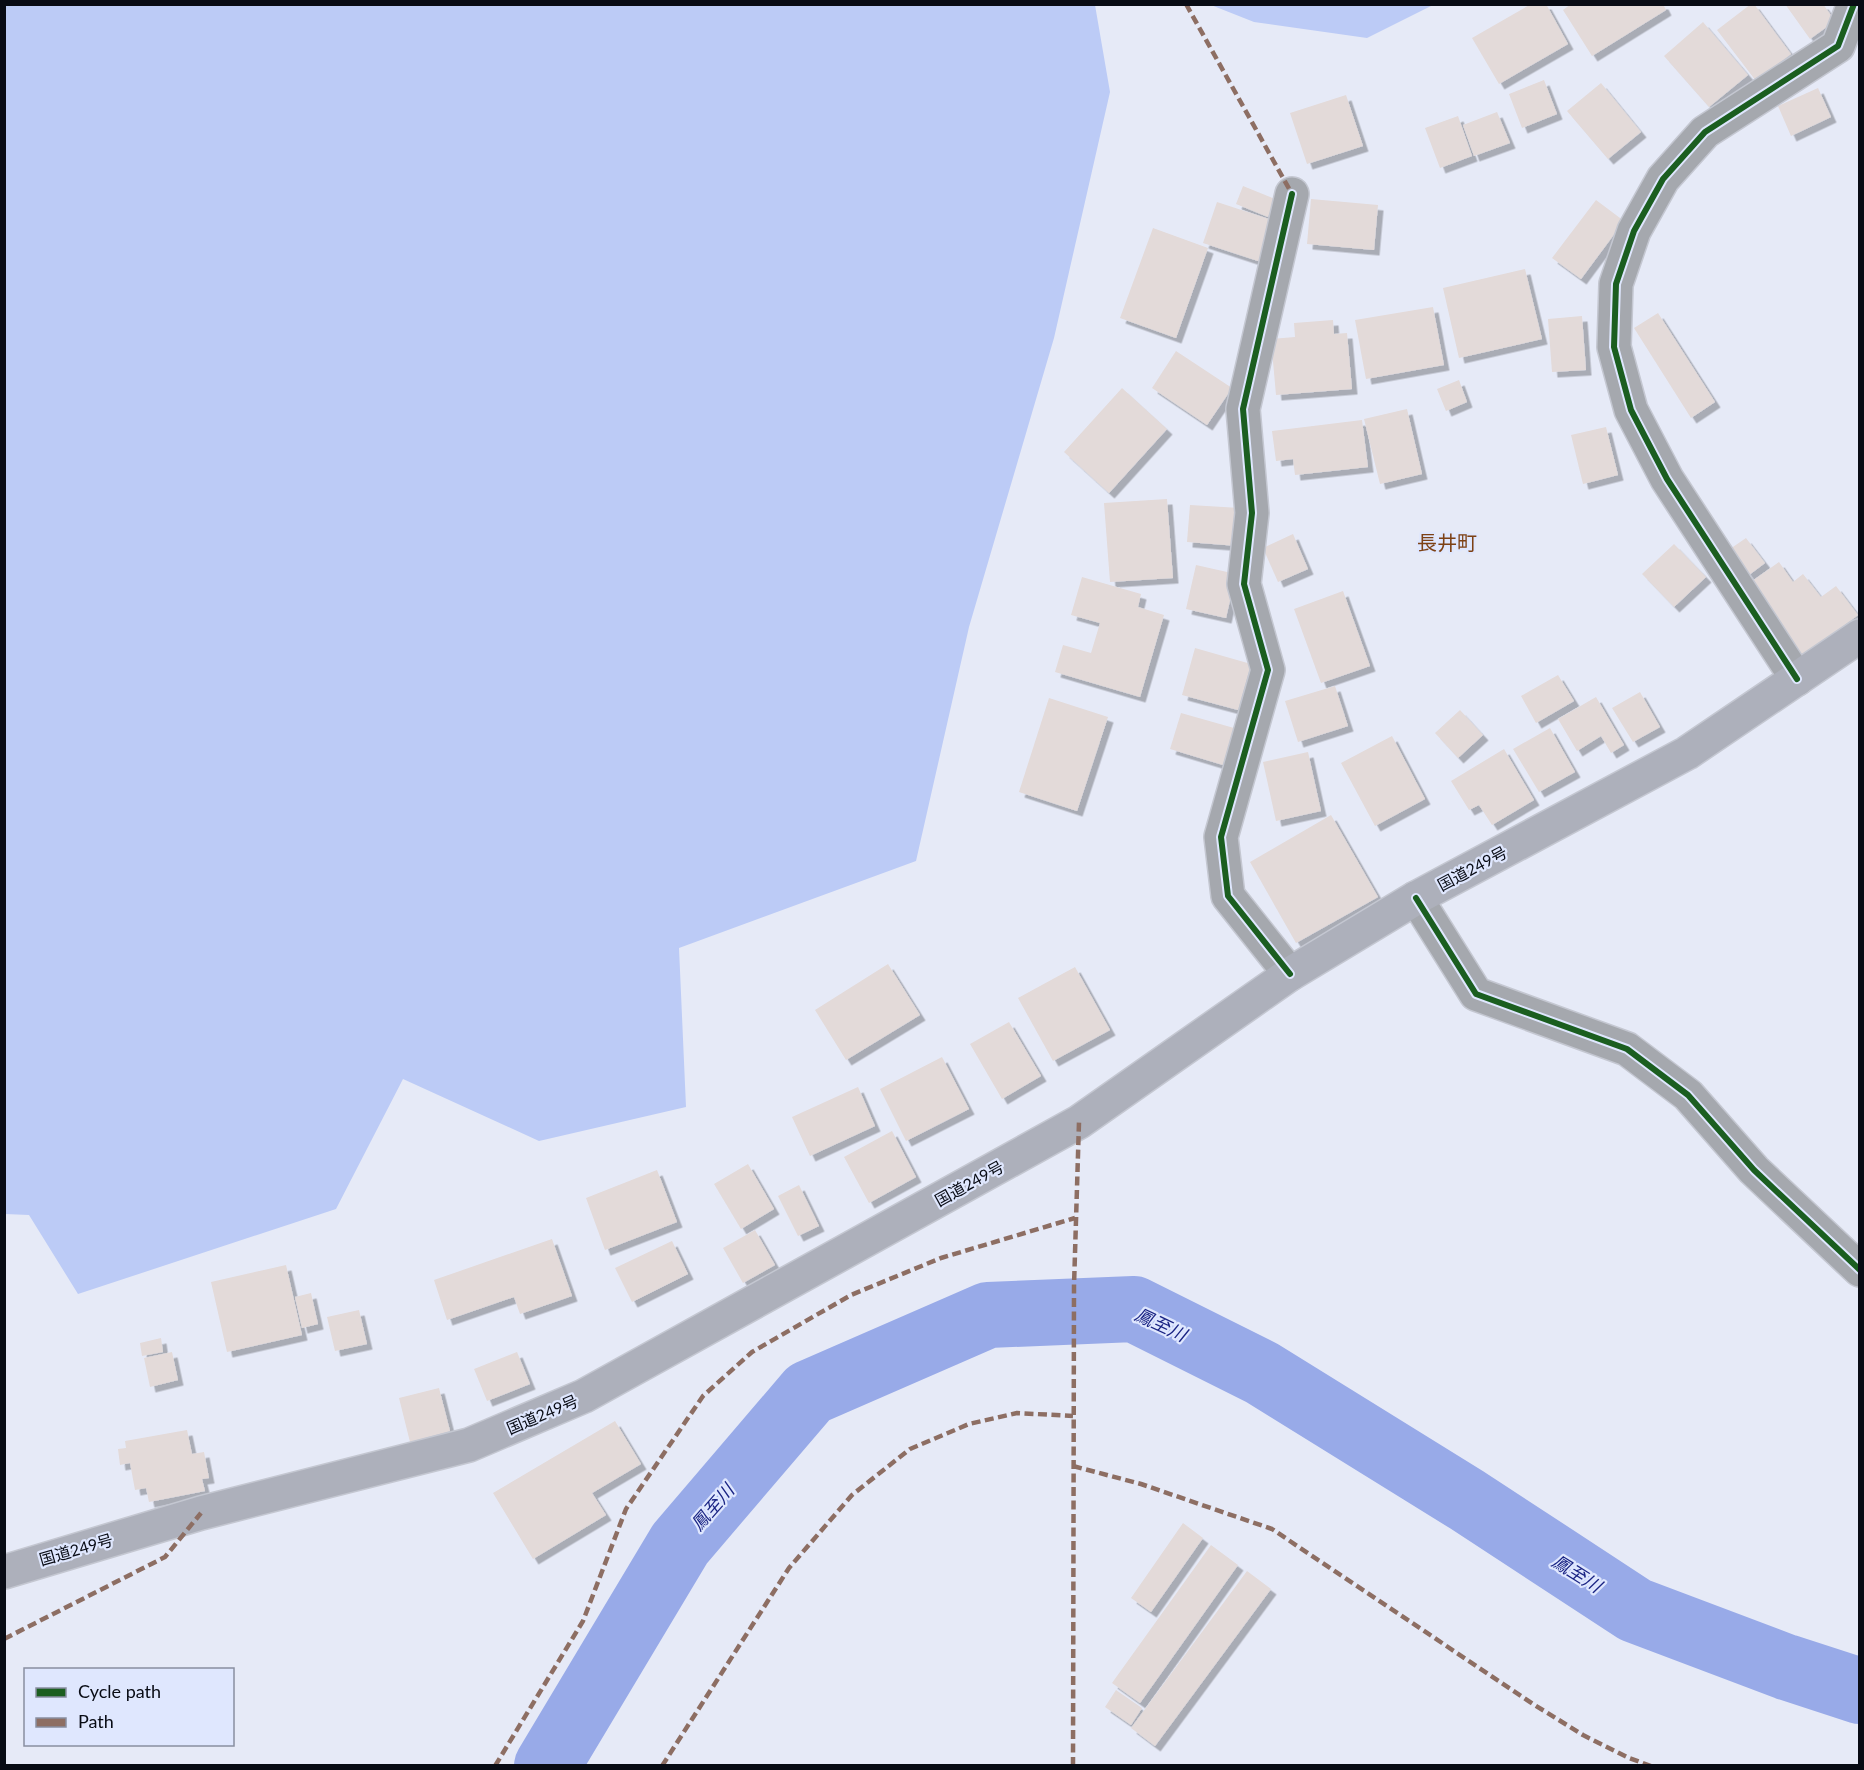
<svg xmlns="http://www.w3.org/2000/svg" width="1864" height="1770" viewBox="0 0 1864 1770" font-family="Lato,'Noto Sans JP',sans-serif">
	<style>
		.forest { fill: #bccbf6 }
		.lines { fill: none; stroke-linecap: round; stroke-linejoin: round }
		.river { stroke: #98aae8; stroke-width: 66 }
		.building { fill: #e3dad9; filter: url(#shadow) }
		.street-casing { stroke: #c4c7d1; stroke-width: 36 }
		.highway-casing { stroke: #c4c7d1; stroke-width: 36 }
		.street { stroke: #a5a8ae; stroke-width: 33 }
		.highway { stroke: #adb0bb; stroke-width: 33 }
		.quiet { stroke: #8d6e63; stroke-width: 4.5; stroke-dasharray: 9 4.5; stroke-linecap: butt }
		.cycleway-casing { stroke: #dfe7fe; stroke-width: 10 }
		.cycleway { stroke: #1b5e20; stroke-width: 6 }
		.labels { text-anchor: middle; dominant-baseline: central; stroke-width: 4.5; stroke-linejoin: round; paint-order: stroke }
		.street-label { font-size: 16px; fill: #080b14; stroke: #dfe7fe }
		.water-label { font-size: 18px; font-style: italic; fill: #1a2484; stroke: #dfe7fe }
		.quarter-label { font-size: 20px; fill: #7d4115; stroke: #dfe7fe }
	</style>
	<defs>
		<filter id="shadow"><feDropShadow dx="5.5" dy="5.5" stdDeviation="0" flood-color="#0004"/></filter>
	</defs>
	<rect width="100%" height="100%" fill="#e6eaf7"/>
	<g class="forest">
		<polygon points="5,4 1095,5 1110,92 1054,338 969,627 916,861 679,948 686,1107 539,1141 403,1079 336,1209 78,1294 29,1215 5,1214"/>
		<polygon points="1211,5 1433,5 1367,38 1254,22"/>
	</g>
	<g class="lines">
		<polyline class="river" points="547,1766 680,1544 809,1393 988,1315 1134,1309 1262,1373 1467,1500 1635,1610 1786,1667 1860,1691"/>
	</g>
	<g class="building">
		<polygon points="1531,4 1546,4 1568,44 1499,84 1472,38"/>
		<polygon points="1571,4 1663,4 1666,10 1592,56 1563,10"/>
		<polygon points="1751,4 1754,4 1791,54 1756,81 1717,30"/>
		<polygon points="1785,4 1823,4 1835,21 1810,39"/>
		<polygon points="1703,22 1748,75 1709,107 1664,56"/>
		<polygon points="1544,80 1557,114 1522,128 1509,94"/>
		<polygon points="1601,83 1641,132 1608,159 1567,111"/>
		<polygon points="1818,88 1831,117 1791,136 1778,106"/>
		<polygon points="1346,95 1363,146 1307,164 1290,113"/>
		<polygon points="1497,112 1510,143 1474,156 1463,125"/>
		<polygon points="1458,116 1472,156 1440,168 1425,128"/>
		<polygon points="1243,186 1275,199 1268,217 1236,204"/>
		<polygon points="1311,199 1378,205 1374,250 1307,244"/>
		<polygon points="1596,200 1624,221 1581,279 1552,258"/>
		<polygon points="1217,202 1275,221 1261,262 1203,243"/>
		<polygon points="1153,228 1208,248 1176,338 1120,318"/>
		<polygon points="1525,269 1542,339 1459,358 1443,288"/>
		<polygon points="1433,307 1444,365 1366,379 1355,320"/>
		<polygon points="1658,313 1715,402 1691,418 1634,328"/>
		<polygon points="1582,316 1586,370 1552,372 1548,319"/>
		<polygon points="1333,320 1334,334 1347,333 1352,389 1276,395 1271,339 1295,337 1294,323"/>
		<polygon points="1176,351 1232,388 1207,425 1152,388"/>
		<polygon points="1459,380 1467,402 1446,411 1437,389"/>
		<polygon points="1122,388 1167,429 1109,493 1064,452"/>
		<polygon points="1407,409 1422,474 1380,484 1364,419"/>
		<polygon points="1362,420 1368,467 1295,475 1293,459 1276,461 1272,431"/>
		<polygon points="1606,427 1618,475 1583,484 1571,435"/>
		<polygon points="1167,499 1173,578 1110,582 1104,503"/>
		<polygon points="1190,505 1240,508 1238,546 1187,542"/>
		<polygon points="1293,534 1308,569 1278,582 1263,548"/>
		<polygon points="1746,538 1765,563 1749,575 1730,549"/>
		<polygon points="1674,544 1706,577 1674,607 1642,574"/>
		<polygon points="1779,562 1793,582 1803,574 1821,597 1836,586 1858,615 1803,657 1748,584"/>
		<polygon points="1196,565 1236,574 1226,618 1186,609"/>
		<polygon points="1082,577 1141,594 1138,607 1164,615 1140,697 1055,672 1063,645 1091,653 1100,623 1071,615"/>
		<polygon points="1343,591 1370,666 1321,683 1294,609"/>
		<polygon points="1195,648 1251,664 1238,710 1182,695"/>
		<polygon points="1558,675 1574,701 1536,723 1521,696"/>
		<polygon points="1335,686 1348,726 1298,742 1285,701"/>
		<polygon points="1640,692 1660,727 1633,742 1612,708"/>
		<polygon points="1596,697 1624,745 1611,753 1601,736 1577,751 1558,719"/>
		<polygon points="1049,698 1108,717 1077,811 1019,792"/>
		<polygon points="1460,710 1483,735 1458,758 1435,733"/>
		<polygon points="1181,713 1234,728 1223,765 1170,749"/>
		<polygon points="1550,728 1575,772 1539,792 1513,749"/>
		<polygon points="1392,736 1425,799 1375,826 1341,763"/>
		<polygon points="1504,749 1534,800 1492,825 1479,805 1469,810 1451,781"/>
		<polygon points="1308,752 1321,811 1276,821 1263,762"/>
		<polygon points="1331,815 1378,897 1296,943 1250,862"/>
		<polygon points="888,964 920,1015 846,1060 815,1010"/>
		<polygon points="1075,967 1110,1030 1053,1061 1018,998"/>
		<polygon points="1009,1022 1041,1076 1002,1099 970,1044"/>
		<polygon points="942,1057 969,1109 906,1141 880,1089"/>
		<polygon points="858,1087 875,1126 810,1156 792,1117"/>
		<polygon points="892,1131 916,1177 869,1203 844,1157"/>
		<polygon points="748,1164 774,1209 741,1229 714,1184"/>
		<polygon points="657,1170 677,1222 605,1250 586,1198"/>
		<polygon points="799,1185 819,1226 798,1236 778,1196"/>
		<polygon points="755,1230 775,1265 743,1283 723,1248"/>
		<polygon points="552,1239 572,1296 520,1314 514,1297 447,1320 434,1280"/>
		<polygon points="672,1241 688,1274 632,1302 615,1268"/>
		<polygon points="286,1265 302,1335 227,1352 211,1282"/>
		<polygon points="311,1293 318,1324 302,1328 295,1297"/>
		<polygon points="359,1310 367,1344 335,1351 327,1317"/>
		<polygon points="161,1338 163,1352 142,1356 140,1343"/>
		<polygon points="172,1352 178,1380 150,1387 144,1358"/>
		<polygon points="517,1352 530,1384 487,1401 474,1369"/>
		<polygon points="439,1388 450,1431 410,1442 399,1398"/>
		<polygon points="615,1421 641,1464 592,1493 606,1515 533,1559 493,1493"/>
		<polygon points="187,1430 192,1454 204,1452 209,1478 202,1479 205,1491 149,1502 146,1488 135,1490 130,1463 120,1465 118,1449 126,1448 125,1441"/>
		<polygon points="1183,1523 1203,1538 1151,1612 1131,1598"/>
		<polygon points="1211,1545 1238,1565 1140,1703 1112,1683"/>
		<polygon points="1247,1571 1271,1589 1155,1746 1131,1728"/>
		<polygon points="1116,1690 1142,1708 1131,1725 1105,1707"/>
	</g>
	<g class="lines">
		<g class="street-casing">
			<g id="street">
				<polyline points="1797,679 1667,479 1631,410 1614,347 1616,284 1634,231 1663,179 1705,132 1838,46 1854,4"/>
				<polyline points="1416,898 1476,994 1627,1049 1688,1095 1754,1170 1860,1270"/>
				<polyline points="1290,974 1228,896 1221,837 1268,670 1244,584 1252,513 1243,409 1292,194"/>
			</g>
		</g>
		<g class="highway-casing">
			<polyline id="highway" points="4,1572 201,1513 469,1445 584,1396 1079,1122 1290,974 1416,898 1687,753 1860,636"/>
		</g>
		<use href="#street" class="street"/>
		<use href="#highway" class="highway"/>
		<g class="quiet">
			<polyline points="1186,4 1292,194"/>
			<polyline points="1073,1466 1141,1484 1272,1529 1533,1704 1583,1735 1629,1758 1651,1766"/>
			<polyline points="4,1639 165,1557 201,1513"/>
			<polyline points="495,1766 583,1621 626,1509 703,1396 752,1352 851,1295 941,1258 1075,1218"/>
			<polyline points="662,1766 789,1568 852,1495 910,1449 969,1424 1017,1413 1073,1416"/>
			<polyline points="1073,1766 1074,1286 1079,1122"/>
		</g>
		<g class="cycleway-casing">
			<g id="cycleway">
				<polyline points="1797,679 1667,479 1631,410 1614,347 1616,284 1634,231 1663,179 1705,132 1838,46 1854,4"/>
				<polyline points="1416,898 1476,994 1627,1049 1688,1095 1754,1170 1860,1270"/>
				<polyline points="1290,974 1228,896 1221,837 1268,670 1244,584 1252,513 1243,409 1292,194"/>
			</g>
		</g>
		<use href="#cycleway" class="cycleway"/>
	</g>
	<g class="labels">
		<g class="street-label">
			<text transform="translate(1472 868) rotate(-28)">国道249号</text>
			<text transform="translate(969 1183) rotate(-29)">国道249号</text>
			<text transform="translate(542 1414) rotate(-23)">国道249号</text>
			<text transform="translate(76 1549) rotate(-16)">国道249号</text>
		</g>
		<g class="water-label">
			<text transform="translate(1161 1324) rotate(25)">鳳至川</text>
			<text transform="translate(712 1507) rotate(-49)">鳳至川</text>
			<text transform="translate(1577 1573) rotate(32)">鳳至川</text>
		</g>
		<g class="quarter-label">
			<text x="1447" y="542">長井町</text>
		</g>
	</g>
	<rect width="1864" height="1770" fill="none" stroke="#080b14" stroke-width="12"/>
	<rect x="24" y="1668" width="210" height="78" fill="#dfe7fe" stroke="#898fa0" stroke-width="1.5"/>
	<rect x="36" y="1688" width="30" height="9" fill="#1b5e20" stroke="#898fa0" stroke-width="1.5"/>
	<text x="78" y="1698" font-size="18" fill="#080b14">Cycle path</text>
	<rect x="36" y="1718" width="30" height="9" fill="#8d6e63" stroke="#898fa0" stroke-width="1.5"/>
	<text x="78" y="1728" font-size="18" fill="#080b14">Path</text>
</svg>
